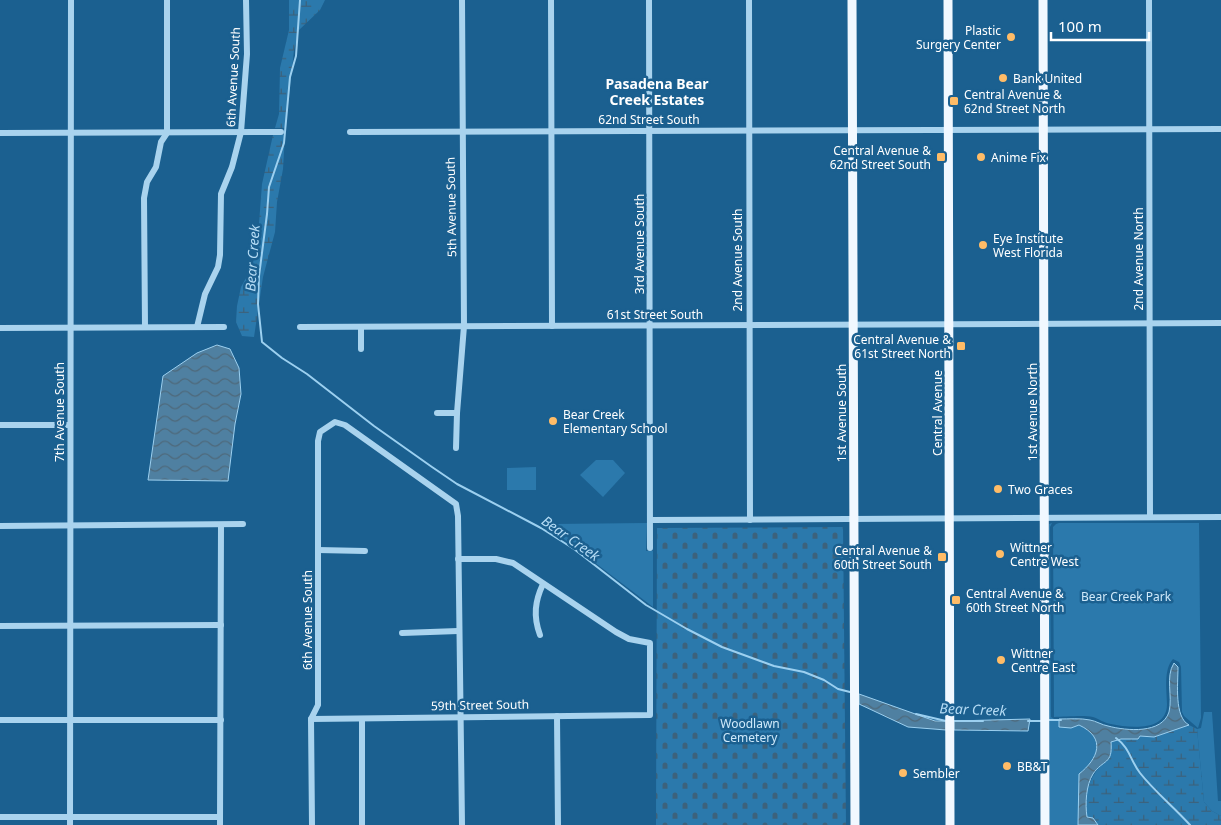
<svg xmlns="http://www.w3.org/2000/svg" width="1221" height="825" viewBox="0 0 1221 825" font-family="'Noto Sans',sans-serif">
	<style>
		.green { fill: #2b79ac }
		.wetland { fill: url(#wetland-marsh) }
		.cemetery { fill: url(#cemetery-stones) }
		.water { fill: url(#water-waves); stroke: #9cd0f0 }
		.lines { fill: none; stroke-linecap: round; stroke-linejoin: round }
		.stream { stroke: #9cd0f0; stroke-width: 2 }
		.minor { stroke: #a9d3ee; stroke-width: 6 }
		.major { stroke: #f1f8ff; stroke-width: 9 }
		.poi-dot { fill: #ffbc67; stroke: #1b6090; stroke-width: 2 }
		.labels { text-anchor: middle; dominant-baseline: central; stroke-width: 5; stroke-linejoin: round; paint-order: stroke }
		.poi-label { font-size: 12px; fill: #fff; stroke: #1b6090; text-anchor: start }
		.street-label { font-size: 12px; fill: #fff; stroke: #1b6090 }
		.park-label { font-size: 12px; fill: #cfe9fa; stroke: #1b6090 }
		.neighbourhood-label { font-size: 14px; font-weight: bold; fill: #fff; stroke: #1b6090 }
		.water-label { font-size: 14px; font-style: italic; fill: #b5dcf5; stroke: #1b6090 }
	</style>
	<defs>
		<pattern id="wetland-marsh" width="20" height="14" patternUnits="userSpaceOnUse" patternTransform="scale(1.25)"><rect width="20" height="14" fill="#2b79ac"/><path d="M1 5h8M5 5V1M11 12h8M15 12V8" fill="none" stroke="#3c627c"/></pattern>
		<pattern id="cemetery-stones" width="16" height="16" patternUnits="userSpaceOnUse" patternTransform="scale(1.25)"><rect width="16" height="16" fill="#2b79ac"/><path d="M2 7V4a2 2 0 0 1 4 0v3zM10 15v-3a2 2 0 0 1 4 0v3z" fill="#3c627c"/></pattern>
		<pattern id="water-waves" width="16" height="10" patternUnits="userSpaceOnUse" patternTransform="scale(1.25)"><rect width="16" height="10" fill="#4f80a1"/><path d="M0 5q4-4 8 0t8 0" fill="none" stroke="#4e697b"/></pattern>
	</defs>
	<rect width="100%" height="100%" fill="#1b6090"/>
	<g class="green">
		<polygon points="596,460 613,460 625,473 603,497 580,475"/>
		<polygon points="536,467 536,490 507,490 507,468"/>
		<polygon points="547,521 553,524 647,523 646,551 653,551 653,607 543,523"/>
		<path d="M1052,523L1050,527L1051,717L1054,719H1059V727L1071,728L1079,725C1106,738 1098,759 1079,774L1078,825H1049V524Z"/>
		<path d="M1059,523H1199L1201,718L1198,728L1184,716L1182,712L1181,667L1179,662L1173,659C1163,670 1167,691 1167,704C1167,732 1130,728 1111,724C1104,723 1099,719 1093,717C1083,715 1065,717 1054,717L1053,527L1056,524Z"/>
		<polygon points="1204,712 1212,712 1218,801 1221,801 1221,816 1212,811 1204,802 1197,729 1201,728"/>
	</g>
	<g class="wetland">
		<polygon points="289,0 325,0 320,10 299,30 294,50 285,131 285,128 275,128 279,114 280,68 289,30"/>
		<polygon points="273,135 285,135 283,169 277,202 275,232 263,277 254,337 242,336 236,322 237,306 241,287 250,271 257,250 262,184"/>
		<path d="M1189,725L1197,729L1204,802L1212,811L1221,816V825H1098L1093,818L1087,817C1081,787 1095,772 1112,750L1111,742L1121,739H1138L1140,736L1154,737Z"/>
	</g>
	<polygon class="cemetery" points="843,527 846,825 656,825 657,528"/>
	<g class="water">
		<polygon points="217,345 230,349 239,368 241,394 235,424 228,481 148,480 163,376 197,353"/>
		<path d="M1174,663L1178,667C1178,684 1174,717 1189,725L1154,737L1140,736L1138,739H1121L1111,742C1113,765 1103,759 1093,774C1086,785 1085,804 1087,817L1093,818L1098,825H1078L1079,774C1098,759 1107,738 1079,725L1071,728L1059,727V719C1069,719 1081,718 1090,720C1096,721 1102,725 1108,726C1127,731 1162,734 1169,712C1173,696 1165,677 1174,663Z"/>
		<polygon points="859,694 935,721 946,721 946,730 908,727 859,704"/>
		<polygon points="1030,719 1028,731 954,730 954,721"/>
	</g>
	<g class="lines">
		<g class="stream">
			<polyline points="300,0 296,56 290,77 284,143 269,187 267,214 259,276 258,304 262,342 282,358 307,374 374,426 432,467 457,484 541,528 574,549 646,605 687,629 722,647 774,666 804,672 824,680 838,689 850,692"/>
			<polyline points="916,714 946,721"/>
			<polyline points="1048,720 1061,720"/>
			<polyline points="953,721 983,721"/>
			<polyline points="1028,721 1041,721"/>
			<path d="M1116,738C1130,748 1130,760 1140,773C1155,792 1174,807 1190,825"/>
		</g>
		<g class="minor">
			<polyline points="551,0 552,326"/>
			<polyline points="649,0 650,548"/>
			<polyline points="749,0 750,520"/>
			<polyline points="1149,0 1150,517"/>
			<polyline points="350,132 1221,129"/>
			<polyline points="0,133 281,132"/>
			<polyline points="145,327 144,198 147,182 156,167 161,142 167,133 167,0"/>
			<polyline points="197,327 205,294 218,267 220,255 221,194 232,167 241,132 247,54 246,0"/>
			<polyline points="300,327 1221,323"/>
			<polyline points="361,327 361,349"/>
			<polyline points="0,328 224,327"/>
			<polyline points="437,413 457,413"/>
			<polyline points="0,425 69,425"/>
			<polyline points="456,448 457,413 464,326 462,0"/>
			<polyline points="651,520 1221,517"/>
			<polyline points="0,526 243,524"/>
			<polyline points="318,550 365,551"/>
			<polyline points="0,626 221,625"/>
			<polyline points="402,633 458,631"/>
			<path d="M540,635C533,616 535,601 543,584"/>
			<polyline points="557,716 558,825"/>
			<polyline points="311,719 650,715 650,643 629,639 616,632 513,563 496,559 458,559"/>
			<polyline points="362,719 362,825"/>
			<polyline points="0,720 221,720"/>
			<polyline points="0,817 220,817"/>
			<polyline points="70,825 71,0"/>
			<polyline points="220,825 221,525"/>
			<path d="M312,825L311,719L318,705V441L320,432L335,422L345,425L456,504L458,516C459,619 461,722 462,825"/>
		</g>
		<g class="major">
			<polyline points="852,0 855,825"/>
			<polyline points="948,0 950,825"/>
			<polyline points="1043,0 1045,825"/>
		</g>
	</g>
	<g class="poi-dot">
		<circle cx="1011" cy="37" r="5"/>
		<circle cx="1003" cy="78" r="5"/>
		<rect x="949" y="96" width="10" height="10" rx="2.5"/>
		<rect x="936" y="152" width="10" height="10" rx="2.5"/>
		<circle cx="981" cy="157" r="5"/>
		<circle cx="983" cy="245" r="5"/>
		<rect x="956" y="341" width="10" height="10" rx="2.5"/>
		<circle cx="553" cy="421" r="5"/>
		<circle cx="998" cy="489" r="5"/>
		<circle cx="1000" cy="554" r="5"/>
		<rect x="937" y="552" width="10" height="10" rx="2.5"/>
		<rect x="951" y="595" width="10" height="10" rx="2.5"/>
		<circle cx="1001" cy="660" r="5"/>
		<circle cx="1007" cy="766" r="5"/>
		<circle cx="903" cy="773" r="5"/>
	</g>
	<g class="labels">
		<g class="poi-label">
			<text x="1001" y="30" text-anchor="end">Plastic<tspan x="1001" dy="14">Surgery Center</tspan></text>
			<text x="1013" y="78">Bank United</text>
			<text x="964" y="94">Central Avenue &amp;<tspan x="964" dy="14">62nd Street North</tspan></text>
			<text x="931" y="150" text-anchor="end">Central Avenue &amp;<tspan x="931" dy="14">62nd Street South</tspan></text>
			<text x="991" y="157">Anime Fix</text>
			<text x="993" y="238">Eye Institute<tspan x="993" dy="14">West Florida</tspan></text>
			<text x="951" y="339" text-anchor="end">Central Avenue &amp;<tspan x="951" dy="14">61st Street North</tspan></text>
			<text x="563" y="414">Bear Creek<tspan x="563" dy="14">Elementary School</tspan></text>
			<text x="1008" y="489">Two Graces</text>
			<text x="1010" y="547">Wittner<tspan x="1010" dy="14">Centre West</tspan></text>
			<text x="932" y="550" text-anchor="end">Central Avenue &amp;<tspan x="932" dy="14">60th Street South</tspan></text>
			<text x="966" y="593">Central Avenue &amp;<tspan x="966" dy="14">60th Street North</tspan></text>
			<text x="1011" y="653">Wittner<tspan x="1011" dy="14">Centre East</tspan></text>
			<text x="1017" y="766">BB&amp;T</text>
			<text x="913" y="773">Sembler</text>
		</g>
		<g class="street-label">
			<text transform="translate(233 77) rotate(-87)">6th Avenue South</text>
			<text x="649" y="119">62nd Street South</text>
			<text transform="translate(451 207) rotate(-91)">5th Avenue South</text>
			<text transform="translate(639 244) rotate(-90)">3rd Avenue South</text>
			<text transform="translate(1138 259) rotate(-90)">2nd Avenue North</text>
			<text transform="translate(737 260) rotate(-90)">2nd Avenue South</text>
			<text x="655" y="314">61st Street South</text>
			<text transform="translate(59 412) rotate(-90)">7th Avenue South</text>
			<text transform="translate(1032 412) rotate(-90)">1st Avenue North</text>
			<text transform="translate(841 413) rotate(-90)">1st Avenue South</text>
			<text transform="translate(937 413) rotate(-90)">Central Avenue</text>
			<text transform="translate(307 620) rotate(-90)">6th Avenue South</text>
			<text transform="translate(480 705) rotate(-1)">59th Street South</text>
		</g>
		<g class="park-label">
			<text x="1126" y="596">Bear Creek Park</text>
			<text x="750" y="723">Woodlawn<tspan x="750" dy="14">Cemetery</tspan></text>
		</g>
		<g class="neighbourhood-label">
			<text x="657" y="83">Pasadena Bear<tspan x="657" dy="16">Creek Estates</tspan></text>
		</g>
		<g class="water-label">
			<text transform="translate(252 258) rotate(-86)">Bear Creek</text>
			<text transform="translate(571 538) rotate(35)">Bear Creek</text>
			<text transform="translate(973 709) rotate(2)">Bear Creek</text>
		</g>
	</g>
	<path d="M1051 32v8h98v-8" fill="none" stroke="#ffffff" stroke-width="2.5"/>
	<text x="1058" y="32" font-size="15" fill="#ffffff" stroke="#1b6090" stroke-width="4" paint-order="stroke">100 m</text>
</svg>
